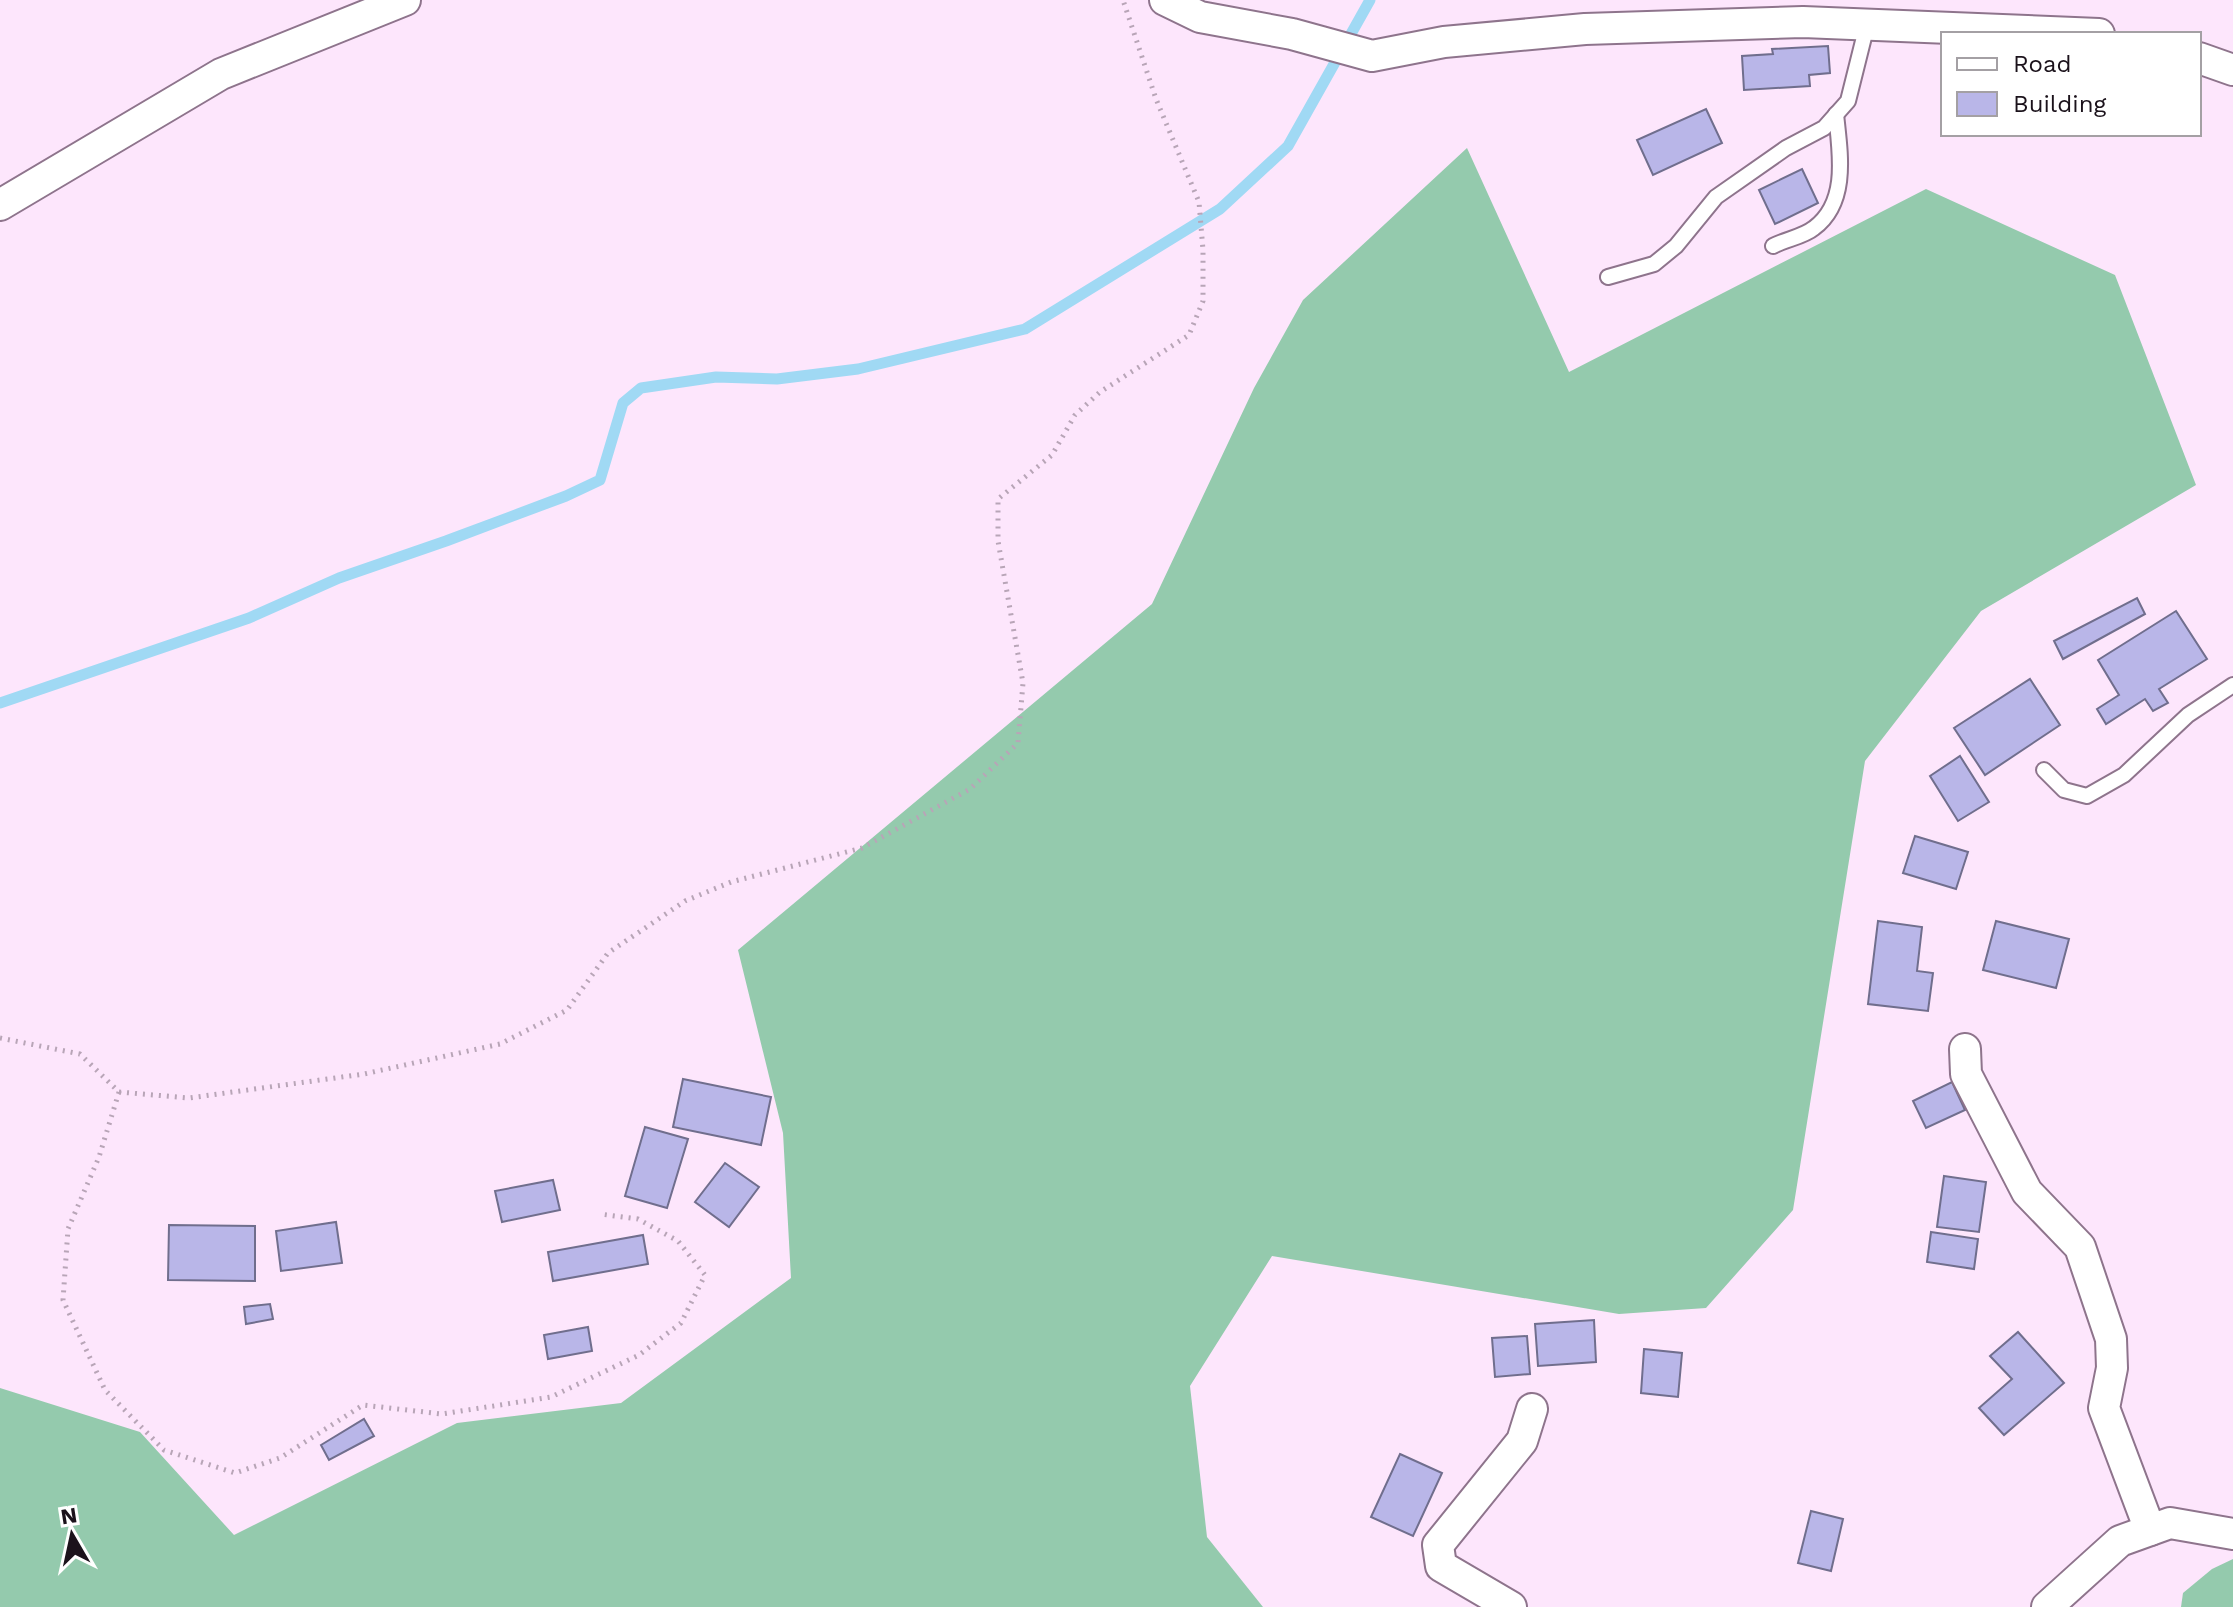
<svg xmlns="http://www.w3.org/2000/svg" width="2233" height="1607" viewBox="0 0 2233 1607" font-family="'Work Sans',sans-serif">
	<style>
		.forest { fill: #94caad }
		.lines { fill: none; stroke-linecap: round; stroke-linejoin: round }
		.stream { stroke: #a0d9f4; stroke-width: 11 }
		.building { fill: #b9b6e8; stroke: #706e8d; stroke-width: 2 }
		.lane-casing { stroke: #8e748c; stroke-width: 18 }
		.street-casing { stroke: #8e748c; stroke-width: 34 }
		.path { stroke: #b8a5b7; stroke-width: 5; stroke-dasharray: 2 6; stroke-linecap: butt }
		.lane { stroke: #fff; stroke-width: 14 }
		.street { stroke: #fff; stroke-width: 30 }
	</style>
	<rect width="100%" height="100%" fill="#fde6fc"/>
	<g class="forest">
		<polygon points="1467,148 1569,372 1926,189 2115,275 2196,485 1981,611 1865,761 1793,1210 1706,1308 1619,1314 1272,1256 1190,1386 1207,1537 1263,1607 0,1607 0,1388 140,1432 234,1535 457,1423 621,1403 791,1278 783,1133 738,950 1152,604 1254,388 1303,300"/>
		<polygon points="2233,1559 2233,1607 2181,1607 2183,1593 2212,1569"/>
	</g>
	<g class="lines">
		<polyline class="stream" points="0,703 249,618 339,578 446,541 566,496 600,480 623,403 641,388 716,377 777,379 858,369 1025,329 1220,209 1288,146 1370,0"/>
	</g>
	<g class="building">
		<polygon points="1828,46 1830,73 1809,75 1810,86 1744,90 1742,56 1773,54 1772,49"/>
		<polygon points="1706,109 1722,143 1653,175 1637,140"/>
		<polygon points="1802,169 1818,203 1775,224 1759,190"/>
		<polygon points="2137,598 2145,614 2063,659 2054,641"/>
		<polygon points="2176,611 2207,659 2159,689 2168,703 2153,711 2145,699 2106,724 2097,709 2119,695 2098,660"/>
		<polygon points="2030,679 2060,725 1985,775 1954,728"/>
		<polygon points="1960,756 1989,802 1958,821 1930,776"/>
		<polygon points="1915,836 1968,852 1956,889 1903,873"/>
		<polygon points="1878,921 1922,927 1917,971 1933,973 1928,1011 1868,1004"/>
		<polygon points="1996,921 2069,939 2056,988 1983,970"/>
		<polygon points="683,1079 771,1097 761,1145 673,1127"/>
		<polygon points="1952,1082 1965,1110 1926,1128 1913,1101"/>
		<polygon points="645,1127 688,1139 667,1208 625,1196"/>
		<polygon points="725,1163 759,1187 729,1227 695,1202"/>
		<polygon points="1944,1176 1986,1182 1979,1232 1937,1227"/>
		<polygon points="553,1180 560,1210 502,1222 495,1191"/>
		<polygon points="336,1222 342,1263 281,1271 276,1231"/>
		<polygon points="169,1225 255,1226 255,1281 168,1280"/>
		<polygon points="1931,1232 1978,1239 1974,1269 1927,1262"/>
		<polygon points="643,1235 648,1264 553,1281 548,1252"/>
		<polygon points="270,1304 273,1319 246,1324 244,1307"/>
		<polygon points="1594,1320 1596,1362 1538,1366 1535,1324"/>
		<polygon points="588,1327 592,1351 548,1359 544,1335"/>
		<polygon points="2018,1332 2064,1383 2004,1435 1979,1408 2012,1379 1990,1356"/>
		<polygon points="1527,1336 1530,1374 1495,1377 1492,1338"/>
		<polygon points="1644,1349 1682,1353 1678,1397 1641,1393"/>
		<polygon points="364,1419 374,1436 329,1460 321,1445"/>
		<polygon points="1400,1454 1442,1473 1413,1536 1371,1517"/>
		<polygon points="1811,1511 1843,1519 1831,1571 1798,1563"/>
	</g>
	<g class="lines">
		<g class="lane-casing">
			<g id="lane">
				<path d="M1773,246C1786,239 1803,237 1814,228C1849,202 1840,153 1836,114"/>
				<polyline points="1608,277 1654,264 1676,246 1716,197 1786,148 1824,128 1848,101 1867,25"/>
				<polyline points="2044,770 2064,790 2087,796 2124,775 2188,715 2233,685"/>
			</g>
		</g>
		<g class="street-casing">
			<g id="street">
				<polyline points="1165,0 1200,17 1292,34 1372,56 1444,42 1585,29 1803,22 2099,34"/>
				<polyline points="2199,58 2233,70"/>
				<polyline points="0,205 221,74 405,0"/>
				<polyline points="1965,1049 1966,1074 2027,1192 2080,1247 2111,1339 2112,1368 2104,1408 2150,1530"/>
				<polyline points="1511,1607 1441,1566 1438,1545 1522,1441 1532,1409"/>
				<polyline points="2047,1607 2120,1541 2170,1523 2233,1534"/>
			</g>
		</g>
		<g class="path">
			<polyline points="0,1038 80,1054 119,1092 99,1157 68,1229 63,1300 105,1390 164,1450 235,1473 280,1458 363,1405 442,1414 551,1397 639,1355 681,1323 705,1275 678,1241 638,1219 600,1214"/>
			<polyline points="119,1092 189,1098 364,1074 500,1044 567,1010 608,953 685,901 731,882 862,848 970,789 1018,743 1023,683 998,541 998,499 1052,455 1075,415 1100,392 1189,335 1203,301 1203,250 1199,202 1156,99 1123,0"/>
		</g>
		<use href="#lane" class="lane"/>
		<use href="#street" class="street"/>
	</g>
	<rect x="1941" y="32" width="260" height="104" fill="#ffffff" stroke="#a4a0a4" stroke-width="2"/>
	<rect x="1957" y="58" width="40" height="12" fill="#ffffff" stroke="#a4a0a4" stroke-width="2"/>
	<text x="2013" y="72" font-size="24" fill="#1b121b">Road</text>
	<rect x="1957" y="92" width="40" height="24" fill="#b9b6e8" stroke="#a4a0a4" stroke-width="2"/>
	<text x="2013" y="112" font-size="24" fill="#1b121b">Building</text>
	<g transform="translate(72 1535) rotate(351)" stroke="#ffffff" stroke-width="6" paint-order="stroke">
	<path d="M0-6L14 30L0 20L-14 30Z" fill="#1b121b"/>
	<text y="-12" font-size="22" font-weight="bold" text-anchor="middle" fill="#1b121b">N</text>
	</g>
</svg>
